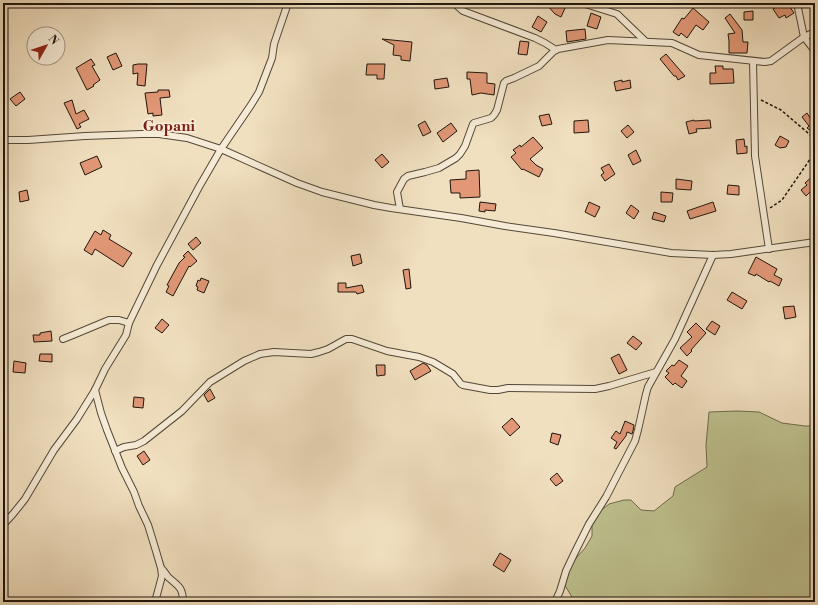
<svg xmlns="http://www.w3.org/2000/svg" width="818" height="605" viewBox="0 0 818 605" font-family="'Libre Bodoni',serif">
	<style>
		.green { fill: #bec18f; stroke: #6e6b4d }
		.building { fill: #e29877; stroke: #1e150b }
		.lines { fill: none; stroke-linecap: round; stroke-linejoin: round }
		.minor-casing { stroke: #534838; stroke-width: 8 }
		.path { stroke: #1e150b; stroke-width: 1.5; stroke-dasharray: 3 2; stroke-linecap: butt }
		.minor { stroke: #f6ebd6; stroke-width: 6 }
		.labels { text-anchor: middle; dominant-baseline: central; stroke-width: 3.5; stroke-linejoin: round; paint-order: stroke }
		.quarter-label { font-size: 15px; font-weight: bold; fill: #7a1f14; stroke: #f6ebd6 }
	</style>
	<rect width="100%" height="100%" fill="#f1e0c0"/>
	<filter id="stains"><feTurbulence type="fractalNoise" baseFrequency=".005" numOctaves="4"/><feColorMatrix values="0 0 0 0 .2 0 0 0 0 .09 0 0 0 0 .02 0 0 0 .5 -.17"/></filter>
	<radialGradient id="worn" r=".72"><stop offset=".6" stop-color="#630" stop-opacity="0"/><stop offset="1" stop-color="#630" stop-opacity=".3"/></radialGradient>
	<polygon class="green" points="737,411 759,412 782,423 805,426 815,426 815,602 575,602 564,584 567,570 577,557 585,548 592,536 592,524 598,513 609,504 624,500 631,500 641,510 654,511 673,496 675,487 707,467 706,445 709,412"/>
	<g class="building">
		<polygon points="545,3 558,3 566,6 561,17 555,14"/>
		<polygon points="783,3 787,3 794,13 786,18 785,15 779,18 773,9"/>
		<polygon points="693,8 709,22 703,30 696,25 687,38 681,33 679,36 673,32 682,18 684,19"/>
		<polygon points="753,11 753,20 744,20 744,12"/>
		<polygon points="591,13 601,17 597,29 587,26"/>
		<polygon points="730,14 742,30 743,42 748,42 747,53 729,53 729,41 728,34 735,33 725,18"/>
		<polygon points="538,16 547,22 541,32 532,27"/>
		<polygon points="585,29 586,39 567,42 566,31"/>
		<polygon points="382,39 412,42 410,61 401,60 401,56 393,55 394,45"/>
		<polygon points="520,41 529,42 527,55 518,54"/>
		<polygon points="116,53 122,66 113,70 107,57"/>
		<polygon points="666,54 685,76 678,80 676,76 674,76 660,59"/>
		<polygon points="91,59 95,65 92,66 100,80 93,85 94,86 87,90 76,68"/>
		<polygon points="138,64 147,64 145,86 137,85 138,73 133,74 133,65"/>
		<polygon points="367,64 385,64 384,79 377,79 377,75 366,75"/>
		<polygon points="715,66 723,66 723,69 733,69 734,83 710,84 710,73 716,73"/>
		<polygon points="467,72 487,73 487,83 495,84 494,95 481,93 472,95 470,79 467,79"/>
		<polygon points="447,78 449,87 435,89 434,80"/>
		<polygon points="622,80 622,82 630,80 631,88 616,91 614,82"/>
		<polygon points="158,90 169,90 170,97 160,98 162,115 153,116 153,113 148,114 145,93 158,92"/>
		<polygon points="20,92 25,99 16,106 10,99"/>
		<polygon points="72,100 76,114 84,110 89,119 79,124 81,127 77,129 64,103"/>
		<polygon points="807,113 812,121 815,117 815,134 807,128 809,126 802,117"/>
		<polygon points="549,114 552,124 542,126 539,116"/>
		<polygon points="588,120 589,132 574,133 574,121"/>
		<polygon points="694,120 694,121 710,120 711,128 696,129 697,132 689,134 686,122"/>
		<polygon points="425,121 431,132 423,136 418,125"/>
		<polygon points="451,123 457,131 443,142 437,133"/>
		<polygon points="628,125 634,132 627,138 621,131"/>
		<polygon points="780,136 789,141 786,147 780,148 775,145"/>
		<polygon points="533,137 543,148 530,159 536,165 543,169 539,177 523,169 522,170 511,157 516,153 513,150 520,145 521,147"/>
		<polygon points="744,139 745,147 747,146 747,153 737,154 736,140"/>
		<polygon points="636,150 641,161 633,165 628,155"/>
		<polygon points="382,154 389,162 382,168 375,160"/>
		<polygon points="97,156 102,167 85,175 80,163"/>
		<polygon points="609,164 615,174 605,181 601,175 604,173 601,168"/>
		<polygon points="479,170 480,197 460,198 460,193 451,193 450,180 466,179 466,171"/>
		<polygon points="815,174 815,195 811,191 806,196 801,190 807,185 805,183"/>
		<polygon points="676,179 692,181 691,190 676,189"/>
		<polygon points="728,185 739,186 739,195 727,194"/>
		<polygon points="27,190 29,200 20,202 19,192"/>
		<polygon points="661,192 673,193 672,202 661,202"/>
		<polygon points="480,202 496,204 495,211 485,210 485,212 479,211"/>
		<polygon points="589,202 600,207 595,217 585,212"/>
		<polygon points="713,202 716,211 690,219 687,211"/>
		<polygon points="631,205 639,211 634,219 626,213"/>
		<polygon points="654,212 666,216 664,222 652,219"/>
		<polygon points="103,230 111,235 109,239 132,253 123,267 95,249 92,255 84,250 95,231 101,235"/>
		<polygon points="196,237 201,243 193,250 188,244"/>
		<polygon points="188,251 197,261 190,267 189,266 173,296 166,292 169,286 167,285 179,263 185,257 183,256"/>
		<polygon points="360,254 362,263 353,266 351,256"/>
		<polygon points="756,257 777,269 774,275 782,279 779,286 770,281 769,282 756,274 755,276 748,273"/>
		<polygon points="409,269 411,288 406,289 403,270"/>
		<polygon points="201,278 209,281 204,293 197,290 198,287 196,286 198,280 200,281"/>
		<polygon points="338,283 346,283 346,288 362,285 364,292 357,294 356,292 338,292"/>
		<polygon points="732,292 747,301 742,309 727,300"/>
		<polygon points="794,306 796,317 785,319 783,307"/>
		<polygon points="162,319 169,325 162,333 155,328"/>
		<polygon points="712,321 720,326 715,335 706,329"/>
		<polygon points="696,323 706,333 691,350 692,351 687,356 680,348 692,337 687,332"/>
		<polygon points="51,331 52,341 34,342 33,335 40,335 40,333"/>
		<polygon points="633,336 642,343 636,350 627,343"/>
		<polygon points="40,354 52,354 52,362 39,361"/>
		<polygon points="619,354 627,370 619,374 611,358"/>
		<polygon points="679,360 688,366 681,376 687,381 682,388 675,383 673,385 665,377 669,373 666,371 672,365 674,366"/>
		<polygon points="14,361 26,363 25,373 13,372"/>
		<polygon points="423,363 427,365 431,371 415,380 410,371"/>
		<polygon points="376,365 385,365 385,375 377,376"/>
		<polygon points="210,389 215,398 208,402 204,395"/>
		<polygon points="134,397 144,398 143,408 133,407"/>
		<polygon points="512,418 520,427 510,436 502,427"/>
		<polygon points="625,421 634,425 633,431 632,434 627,432 626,436 616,449 614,448 617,442 611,438 616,431 620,434"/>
		<polygon points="552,433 561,435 558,445 550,442"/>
		<polygon points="144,451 150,460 143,465 137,456"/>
		<polygon points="557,473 563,481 556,486 550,479"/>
		<polygon points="500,553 511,560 504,572 493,565"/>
	</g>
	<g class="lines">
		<g class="minor-casing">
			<g id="minor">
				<polyline points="454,3 463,11 535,38 545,43 556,50"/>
				<polyline points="582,3 617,14 645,41"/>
				<polyline points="797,3 804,37 815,51"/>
				<polyline points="753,61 755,156 769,249"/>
				<polyline points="3,140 28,140 85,136 142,134 159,134 187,138 221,149 297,183 322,192 374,205 391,208 461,218 505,226 554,233 671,253 713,255 731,254 815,242"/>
				<polyline points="400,209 397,192 404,179 408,176 425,172 439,168 456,158 460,154 465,146 473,124 474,123 491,118 494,115 497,110 504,83 506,81 514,78 539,66 554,51 558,49 608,40 672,43 699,55 765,62 771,61 804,37 815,32"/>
				<polyline points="63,339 73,335 109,320 119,320 129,323 157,265 199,187 221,149 251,105 259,92 272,58 274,44 288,3"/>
				<polyline points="95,390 101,413 107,430 122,468 134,492 139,506 148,525 156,551 161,568 162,576 155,602"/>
				<polyline points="115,451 124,447 136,445 144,441 182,411 210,382 244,361 260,354 274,352 311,354 319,352 328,349 346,339 352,339 387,351 419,357 433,362 453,374 461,384 463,385 490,390 498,390 508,388 595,389 609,386 656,372"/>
				<polyline points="3,525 13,514 25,499 54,450 77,419 95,390 105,369 126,335 129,323"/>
				<path d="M162,569C164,571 166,574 168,577C178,586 183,587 183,602"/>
				<polyline points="555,602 560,591 566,571 575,552 589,524 606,497 635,441 638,430 646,394 648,387 675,339 713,255"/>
			</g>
		</g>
		<g class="path">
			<polyline points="761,100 781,110 815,139"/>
			<polyline points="770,208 782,200 815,152"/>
		</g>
		<use href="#minor" class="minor"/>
	</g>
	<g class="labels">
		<g class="quarter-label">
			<text x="169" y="126">Gopani</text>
		</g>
	</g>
	<rect width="818" height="605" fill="none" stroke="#f1e0c0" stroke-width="16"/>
	<rect x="4" y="4" width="810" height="597" fill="none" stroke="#1e150b" stroke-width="2"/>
	<rect x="8" y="8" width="802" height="589" fill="none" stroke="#1e150b"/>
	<g transform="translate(46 46) rotate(51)"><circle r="19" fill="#f6ebd6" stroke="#a09585"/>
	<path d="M0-3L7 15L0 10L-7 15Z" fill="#8f2418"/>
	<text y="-6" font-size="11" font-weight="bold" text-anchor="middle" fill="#1e150b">N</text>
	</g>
	<rect width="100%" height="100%" filter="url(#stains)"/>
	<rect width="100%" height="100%" fill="url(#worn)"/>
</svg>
